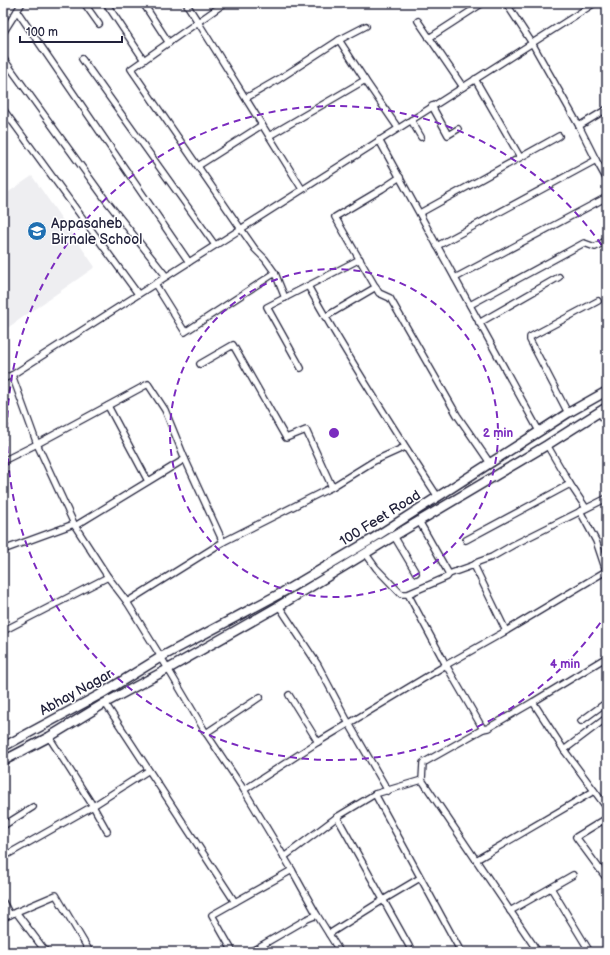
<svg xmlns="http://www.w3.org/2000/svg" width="610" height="955" viewBox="0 0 610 955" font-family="'Balsamiq Sans',sans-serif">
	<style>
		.built { fill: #eeeef1 }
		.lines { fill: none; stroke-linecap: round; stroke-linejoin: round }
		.street-casing { stroke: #22223b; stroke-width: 8 }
		.secondary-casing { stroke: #22223b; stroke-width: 11 }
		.street { stroke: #fff; stroke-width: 5.5 }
		.secondary { stroke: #fff; stroke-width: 8 }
		.ring { fill: none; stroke: #7b2cbf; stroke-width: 2; stroke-dasharray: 7 5 }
		.labels { text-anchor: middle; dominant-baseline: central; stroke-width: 3; stroke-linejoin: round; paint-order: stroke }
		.poi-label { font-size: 14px; fill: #22223b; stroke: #fff; text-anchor: start }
		.street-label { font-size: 14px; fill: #22223b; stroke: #fff }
		.centre { fill: #7b2cbf; stroke: #fff; stroke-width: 2 }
		.ring-label { font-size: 12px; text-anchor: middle; font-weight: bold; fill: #7b2cbf; stroke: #fff; stroke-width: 3; stroke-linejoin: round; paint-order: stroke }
	</style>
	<rect width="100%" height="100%" fill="#fff"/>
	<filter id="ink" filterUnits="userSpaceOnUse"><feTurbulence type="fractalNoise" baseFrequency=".025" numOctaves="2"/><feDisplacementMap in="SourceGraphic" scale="8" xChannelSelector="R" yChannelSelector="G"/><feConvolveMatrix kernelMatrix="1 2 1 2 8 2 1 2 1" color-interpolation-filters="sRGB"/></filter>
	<g filter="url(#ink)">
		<polygon class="built" points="32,176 95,267 3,331 3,196"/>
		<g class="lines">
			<g class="street-casing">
				<g id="street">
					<polyline points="84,3 99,24"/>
					<polyline points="106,3 144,60"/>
					<polyline points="143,3 169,43"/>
					<polyline points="186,3 198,22 225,3"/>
					<polyline points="17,11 189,262"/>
					<polyline points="418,21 463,87"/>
					<polyline points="3,33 22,3"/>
					<polyline points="429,38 483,3"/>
					<polyline points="339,40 366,26"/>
					<polyline points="3,58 105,199 166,276"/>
					<polyline points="82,59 215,245"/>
					<polyline points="475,79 520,157"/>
					<polyline points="365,80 398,128"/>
					<polyline points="246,98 279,79 339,40 365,80 269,136"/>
					<polyline points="432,106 448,135 458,129"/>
					<polyline points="3,109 138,294"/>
					<polyline points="411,120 421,137"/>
					<polyline points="579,126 607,109"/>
					<polyline points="379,140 539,431"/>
					<polyline points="596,160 607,180"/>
					<polyline points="198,166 262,125"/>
					<polyline points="400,177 382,189 335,217 379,293 390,298 457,415 490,463"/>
					<polyline points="420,213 559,136"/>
					<polyline points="437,246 596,160 579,126 532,43 506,3"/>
					<polyline points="275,273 265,259 255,249 241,229 131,69 198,22 302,189"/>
					<polyline points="455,278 607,197"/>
					<polyline points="155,284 185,332 275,273 285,298"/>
					<path d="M308,286C348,358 393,428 438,497"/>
					<polyline points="470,305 584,243 595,247 607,240"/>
					<polyline points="325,317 376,287"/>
					<polyline points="479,323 559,277"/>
					<polyline points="200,364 233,345 286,438 306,430 332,487"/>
					<polyline points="301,368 267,307 360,259"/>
					<polyline points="12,375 595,3"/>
					<polyline points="3,379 12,375 37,444 75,526 108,577 127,602 161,657 206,733 244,790 292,870 317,915 340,952"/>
					<polyline points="108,406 148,481"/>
					<polyline points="599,411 607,425"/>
					<polyline points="568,413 530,340 530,337 532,336 598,301"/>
					<polyline points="547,445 570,484 586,508"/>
					<polyline points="3,461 37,444 148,384 165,410 185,459"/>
					<polyline points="580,511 596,541 606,571"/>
					<polyline points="419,521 449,574"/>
					<polyline points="75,526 185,459 223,542 127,602"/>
					<polyline points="394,536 416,573"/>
					<polyline points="466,540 570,484"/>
					<polyline points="223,542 332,487 374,461 405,447"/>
					<polyline points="3,550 74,524"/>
					<polyline points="366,554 376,568 401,594 408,594 447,577 449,574 474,565 478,562 492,557 513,545 607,498"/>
					<polyline points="474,565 506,631"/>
					<polyline points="408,594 446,665 483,729"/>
					<polyline points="279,606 318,665 347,720 388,791"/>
					<polyline points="3,631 108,577"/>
					<polyline points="289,695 318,742"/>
					<polyline points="533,702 564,750 607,808"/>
					<polyline points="105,703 235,902 212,915 233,952"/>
					<polyline points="581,721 607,702"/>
					<polyline points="206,733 260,697"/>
					<polyline points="49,737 93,806 146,772"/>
					<polyline points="564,750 605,719 607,719"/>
					<polyline points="422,780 423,763 483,729 488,728 533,702 607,657"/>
					<polyline points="244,790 318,742 446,665 506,631 606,571 607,572"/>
					<polyline points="375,794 422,780 538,952"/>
					<polyline points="337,817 409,946"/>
					<polyline points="607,818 576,837 607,879"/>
					<polyline points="3,826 33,807"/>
					<polyline points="3,857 93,806 107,831"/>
					<polyline points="284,857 337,817 375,794 461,952"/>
					<polyline points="476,860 594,791"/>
					<polyline points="551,888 590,952"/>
					<polyline points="3,902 10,915"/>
					<polyline points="235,902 292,870"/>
					<polyline points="510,911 573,875"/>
					<polyline points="16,912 56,895 90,952"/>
					<polyline points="3,918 16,912 46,952"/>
					<polyline points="329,934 383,900 420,878"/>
					<polyline points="3,951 4,952"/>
					<polyline points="250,952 307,919 317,915"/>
				</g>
			</g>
			<g class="secondary-casing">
				<g id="secondary">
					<polyline points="3,747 101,694 161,657 283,592 369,541 568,413 607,391"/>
					<polyline points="3,761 49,737 105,703 168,669 279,606 394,536 547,445 607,407"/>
				</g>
			</g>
			<use href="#street" class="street"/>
			<use href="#secondary" class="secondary"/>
		</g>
	</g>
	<g class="ring">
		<circle cx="334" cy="433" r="164"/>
		<path d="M607 613A327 327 0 1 1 607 253"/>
	</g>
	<defs>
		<g id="school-disc" transform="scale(1)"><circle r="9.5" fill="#1f6fb2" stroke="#fff"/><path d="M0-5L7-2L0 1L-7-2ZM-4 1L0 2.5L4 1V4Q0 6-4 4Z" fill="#fff"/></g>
	</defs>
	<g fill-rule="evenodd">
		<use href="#school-disc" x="37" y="231"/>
	</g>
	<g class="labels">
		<g class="poi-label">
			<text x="51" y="223">Appasaheb<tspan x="51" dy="16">Birnale School</tspan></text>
		</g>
		<g class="street-label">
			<text transform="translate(380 518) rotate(-32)">100 Feet Road</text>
			<text transform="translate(76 692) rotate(-29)">Abhay Nagar</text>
		</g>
	</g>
	<circle cx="334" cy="433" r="6" class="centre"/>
	<g class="ring-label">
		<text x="498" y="437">2 min</text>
		<text x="565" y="668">4 min</text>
	</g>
	<rect width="610" height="955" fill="none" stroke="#fff" stroke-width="16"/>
	<rect x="8" y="8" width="594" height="939" fill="none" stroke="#22223b" stroke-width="1.5" filter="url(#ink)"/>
	<path d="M20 36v6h102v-6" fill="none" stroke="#22223b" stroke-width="2"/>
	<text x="26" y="36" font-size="12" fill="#22223b" stroke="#ffffff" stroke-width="3" paint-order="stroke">100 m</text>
</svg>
